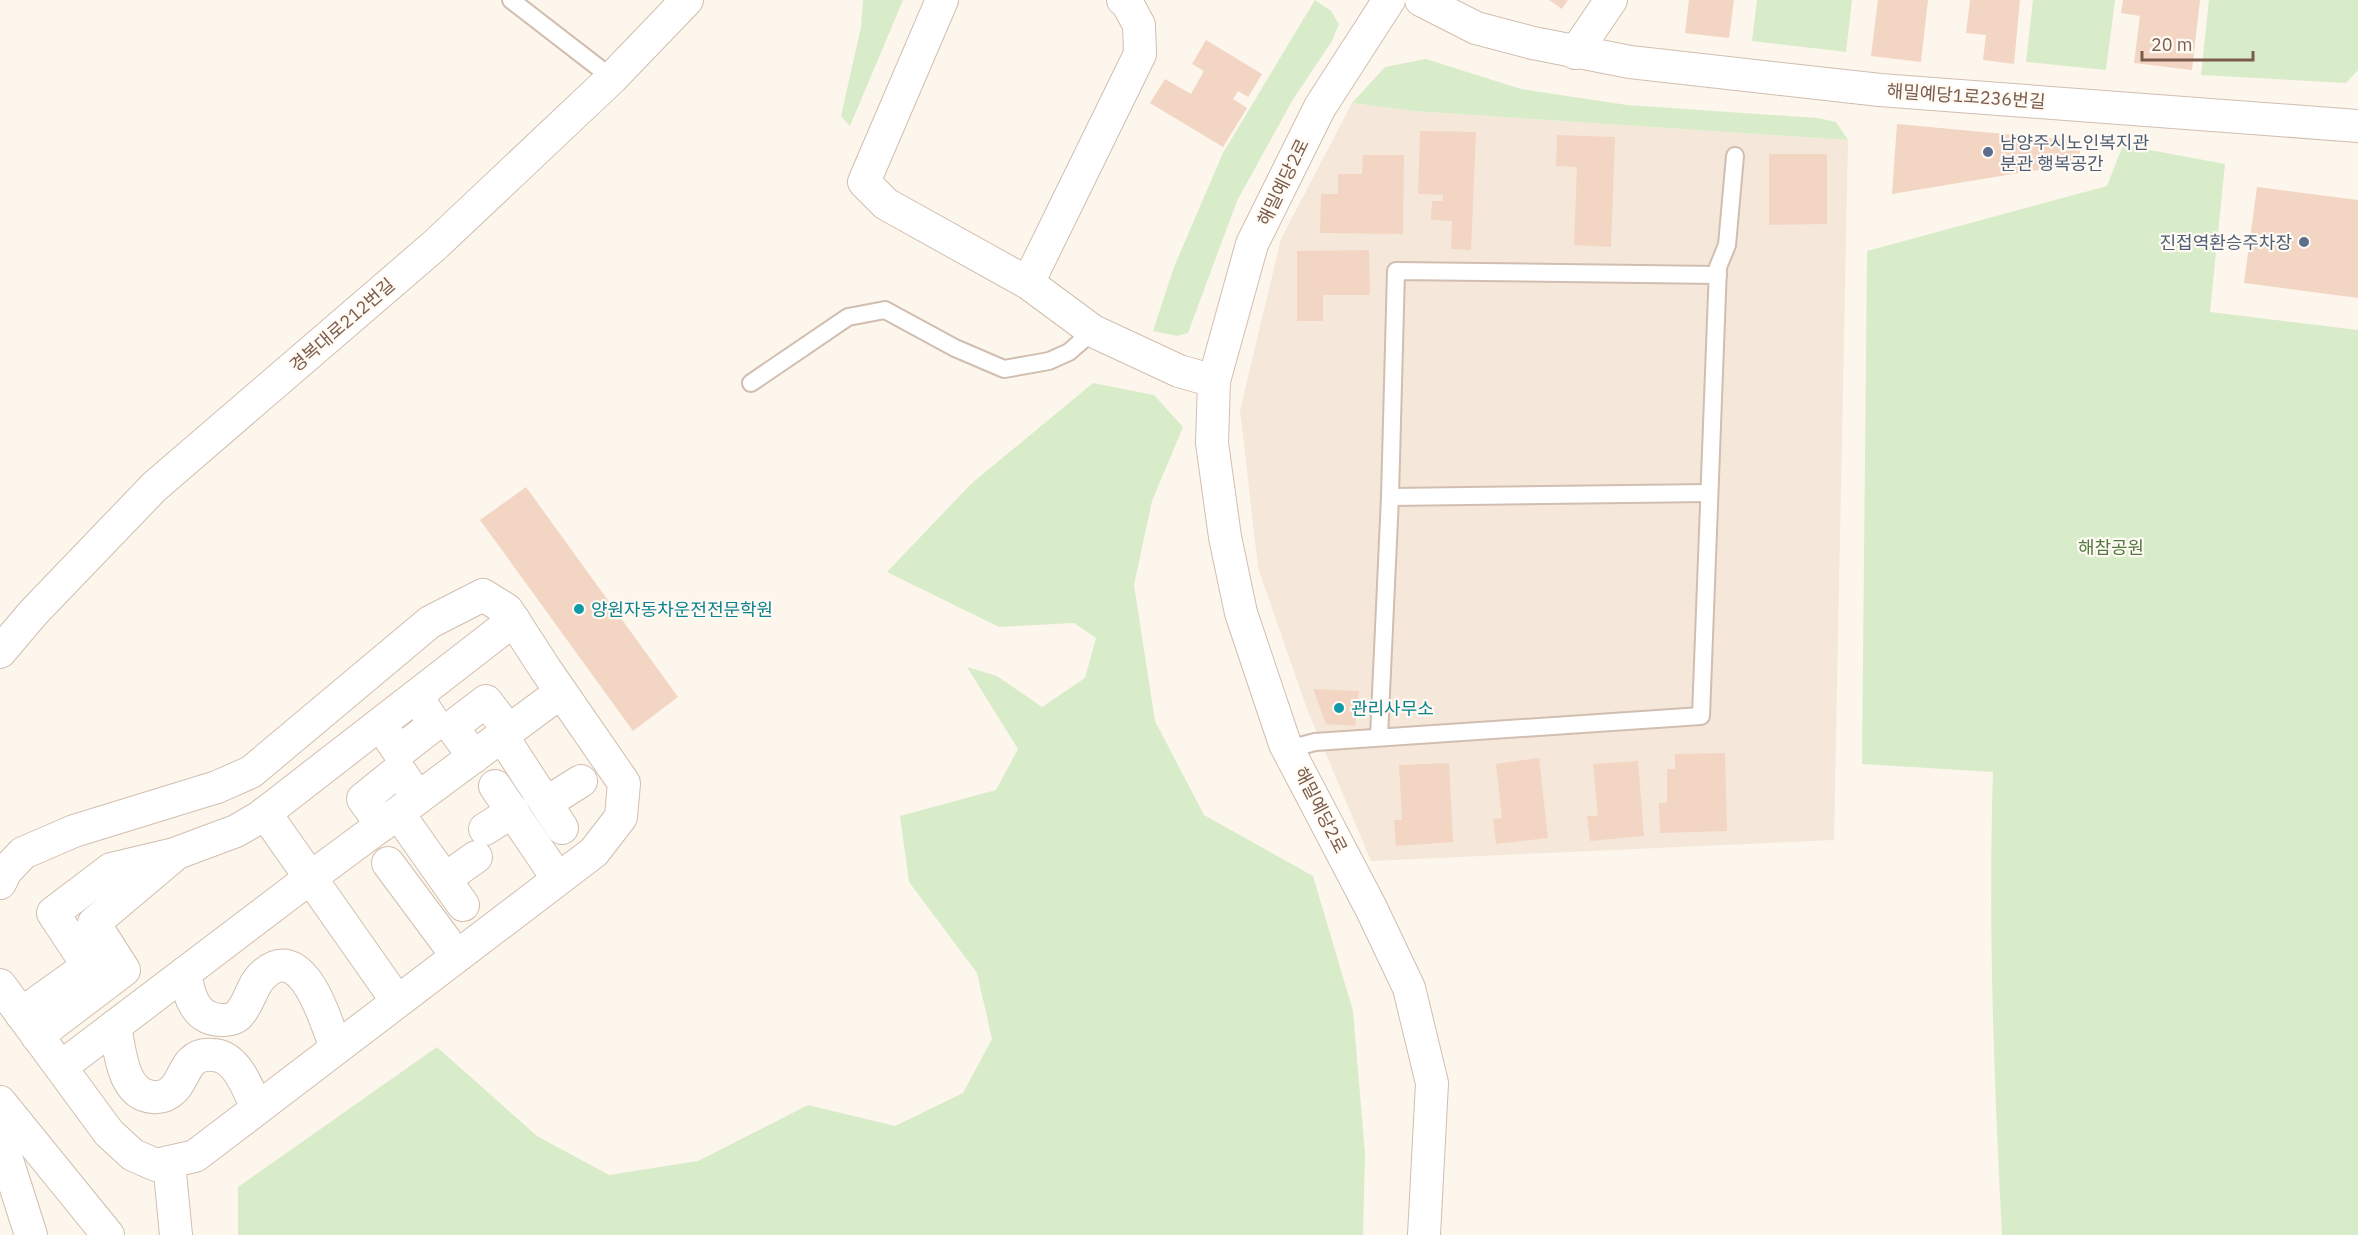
<svg xmlns="http://www.w3.org/2000/svg" width="2358" height="1235" viewBox="0 0 2358 1235" font-family="'IBM Plex Sans','Noto Sans KR',sans-serif">
	<style>
		.residential { fill: #f5e8da }
		.green { fill: #d8ecc9 }
		.building { fill: #f3d5c3 }
		.lines { fill: none; stroke-linecap: round; stroke-linejoin: round }
		.lane-casing { stroke: #d1beb0; stroke-width: 20 }
		.street-casing { stroke: #d1beb0; stroke-width: 34 }
		.lane { stroke: #fff; stroke-width: 16 }
		.street { stroke: #fff; stroke-width: 32 }
		.service-dot { fill: #5c6f8a; stroke: #fffaf3; stroke-width: 2 }
		.culture-dot { fill: #0f9aa8; stroke: #fffaf3; stroke-width: 2 }
		.labels { text-anchor: middle; dominant-baseline: central; stroke-width: 4.5; stroke-linejoin: round; paint-order: stroke }
		.street-label { font-size: 18px; fill: #7a5c4d; stroke: #fffaf3 }
		.service-label { font-size: 18px; fill: #4e5e75; stroke: #fffaf3; text-anchor: start }
		.park-label { font-size: 18px; fill: #537a41; stroke: #fffaf3 }
		.culture-label { font-size: 18px; fill: #0d838f; stroke: #fffaf3; text-anchor: start }
	</style>
	<rect width="100%" height="100%" fill="#fdf6ec"/>
	<polygon class="residential" points="1352,103 1413,111 1848,140 1834,840 1371,861 1307,709 1258,568 1240,410 1281,239"/>
	<g class="green">
		<polygon points="863,0 903,0 850,126 841,116 861,27"/>
		<polygon points="1315,0 1331,11 1339,24 1332,41 1292,101 1237,201 1188,333 1177,336 1153,331 1174,267 1223,153"/>
		<polygon points="1757,0 1852,0 1846,52 1752,41"/>
		<polygon points="2033,0 2115,0 2106,70 2026,62"/>
		<polygon points="2209,0 2358,0 2358,70 2346,83 2201,75"/>
		<polygon points="1426,59 1521,89 1627,105 1818,118 1836,122 1848,140 1413,111 1352,103 1385,67"/>
		<path d="M2123,145L2225,164L2210,312L2358,330V1235H2002C1994,1081 1988,926 1993,772L1862,764L1867,251L2107,186Z"/>
		<polygon points="1093,383 1154,395 1183,427 1152,501 1134,585 1155,721 1204,815 1313,876 1353,1011 1365,1154 1363,1235 238,1235 238,1187 437,1047 537,1136 609,1175 698,1161 808,1105 895,1126 963,1093 992,1039 977,973 909,882 900,816 996,790 1018,749 967,667 997,676 1042,707 1085,678 1096,638 1074,623 999,627 887,572 971,484"/>
	</g>
	<g class="building">
		<polygon points="1549,0 1568,0 1562,9"/>
		<polygon points="1689,0 1734,0 1729,38 1685,33"/>
		<polygon points="1878,0 1928,0 1921,62 1871,56"/>
		<polygon points="1970,0 2020,0 2014,64 1983,60 1986,35 1966,33"/>
		<polygon points="2123,0 2200,0 2192,70 2134,63 2140,16 2121,13"/>
		<polygon points="1206,40 1262,74 1248,97 1238,91 1233,99 1247,108 1223,147 1150,103 1165,79 1191,94 1204,71 1192,64"/>
		<polygon points="1897,124 2080,141 2080,163 1892,194"/>
		<polygon points="1420,131 1476,132 1471,250 1451,249 1452,221 1431,220 1432,201 1443,201 1443,195 1418,194"/>
		<polygon points="1557,135 1615,137 1611,247 1574,245 1577,167 1556,166"/>
		<polygon points="1769,154 1827,154 1827,224 1769,225"/>
		<polygon points="1363,155 1404,155 1403,234 1320,233 1321,194 1338,194 1338,174 1362,174"/>
		<polygon points="2257,187 2358,200 2358,298 2244,283"/>
		<polygon points="1369,250 1370,295 1323,295 1323,321 1297,321 1297,251"/>
		<polygon points="526,487 678,697 633,731 480,520"/>
		<polygon points="1313,689 1359,691 1355,726 1326,724"/>
		<polygon points="1725,753 1727,831 1660,833 1659,803 1667,803 1667,769 1675,769 1675,754"/>
		<polygon points="1539,758 1548,838 1496,844 1493,819 1502,818 1496,764"/>
		<polygon points="1638,761 1644,836 1590,841 1587,816 1598,816 1593,764"/>
		<polygon points="1449,763 1453,842 1396,846 1394,820 1402,820 1399,765"/>
	</g>
	<g class="lines">
		<g class="lane-casing">
			<g id="lane">
				<polyline points="511,0 612,78"/>
				<polyline points="751,383 848,317 885,310 955,348 1004,369 1049,361 1069,352 1093,331"/>
				<polyline points="1390,497 1709,493"/>
				<polyline points="1379,737 1390,497 1396,271 1718,275"/>
				<polyline points="1289,749 1315,742 1701,716 1718,267 1727,245 1735,156"/>
			</g>
		</g>
		<g class="street-casing">
			<g id="street">
				<polyline points="942,0 864,182 886,204 1028,283 1093,331 1179,371 1214,381"/>
				<polyline points="1389,0 1320,107 1252,244 1214,381 1212,443 1225,537 1241,613 1285,744 1371,908 1409,988 1432,1083 1424,1235"/>
				<polyline points="1421,0 1476,28 1533,43 1630,62 1880,90 2358,126"/>
				<polyline points="1575,53 1611,0"/>
				<polyline points="1028,283 1140,54 1139,25 1126,1 1123,0"/>
				<polyline points="0,652 33,613 154,487 434,246 612,78 687,0"/>
				<polyline points="380,724 399,752 435,724 416,696"/>
				<polyline points="502,736 562,828"/>
				<polyline points="474,757 452,727 486,701 509,731"/>
				<polyline points="495,786 558,879"/>
				<polyline points="546,803 581,781"/>
				<polyline points="265,813 397,1001"/>
				<polyline points="398,813 463,905"/>
				<polyline points="382,825 363,799 399,770 418,798"/>
				<polyline points="485,829 513,811"/>
				<polyline points="388,863 457,956"/>
				<polyline points="445,879 476,857"/>
				<polyline points="0,883 6,871 23,853 74,831 217,787 251,772 430,622 483,595 507,610 546,670 624,783 621,817 594,852 195,1156 156,1165 133,1155 109,1133 0,985"/>
				<path d="M185,973C189,996 195,1021 224,1020C230,1020 237,1018 240,1013C250,1002 252,984 264,974C304,939 326,1023 336,1048"/>
				<polyline points="21,1014 88,966 53,913 111,869 170,855"/>
				<path d="M115,1026C120,1050 122,1095 153,1097C162,1098 168,1095 174,1089C181,1082 184,1070 191,1062C197,1056 204,1054 212,1055C237,1055 248,1089 257,1108"/>
				<polyline points="37,1036 124,970 94,923 177,853 236,831 260,817 514,620"/>
				<polyline points="61,1067 310,878 561,692"/>
				<polyline points="0,1102 108,1235"/>
				<polyline points="0,1138 31,1235"/>
				<polyline points="169,1162 176,1235"/>
			</g>
		</g>
		<use href="#lane" class="lane"/>
		<use href="#street" class="street"/>
	</g>
	<g class="service-dot">
		<circle cx="1988" cy="152" r="6"/>
		<circle cx="2304" cy="242" r="6"/>
	</g>
	<g class="culture-dot">
		<circle cx="579" cy="609" r="6"/>
		<circle cx="1339" cy="708" r="6"/>
	</g>
	<g class="labels">
		<g class="street-label">
			<text transform="translate(1966 96) rotate(4)">해밀예당1로236번길</text>
			<text transform="translate(1283 182) rotate(-64)">해밀예당2로</text>
			<text transform="translate(342 325) rotate(-41)">경복대로212번길</text>
			<text transform="translate(1321 810) rotate(63)">해밀예당2로</text>
		</g>
		<g class="service-label">
			<text x="2000" y="142">남양주시노인복지관<tspan x="2000" dy="21">분관 행복공간</tspan></text>
			<text x="2292" y="242" text-anchor="end">진접역환승주차장</text>
		</g>
		<g class="park-label">
			<text x="2111" y="547">해참공원</text>
		</g>
		<g class="culture-label">
			<text x="591" y="609">양원자동차운전전문학원</text>
			<text x="1351" y="708">관리사무소</text>
		</g>
	</g>
	<path d="M2142 51v9h111v-9" fill="none" stroke="#7a5c4d" stroke-width="3"/>
	<text x="2151" y="51" font-size="18" fill="#7a5c4d" stroke="#fffaf3" stroke-width="4.5" paint-order="stroke">20 m</text>
</svg>
